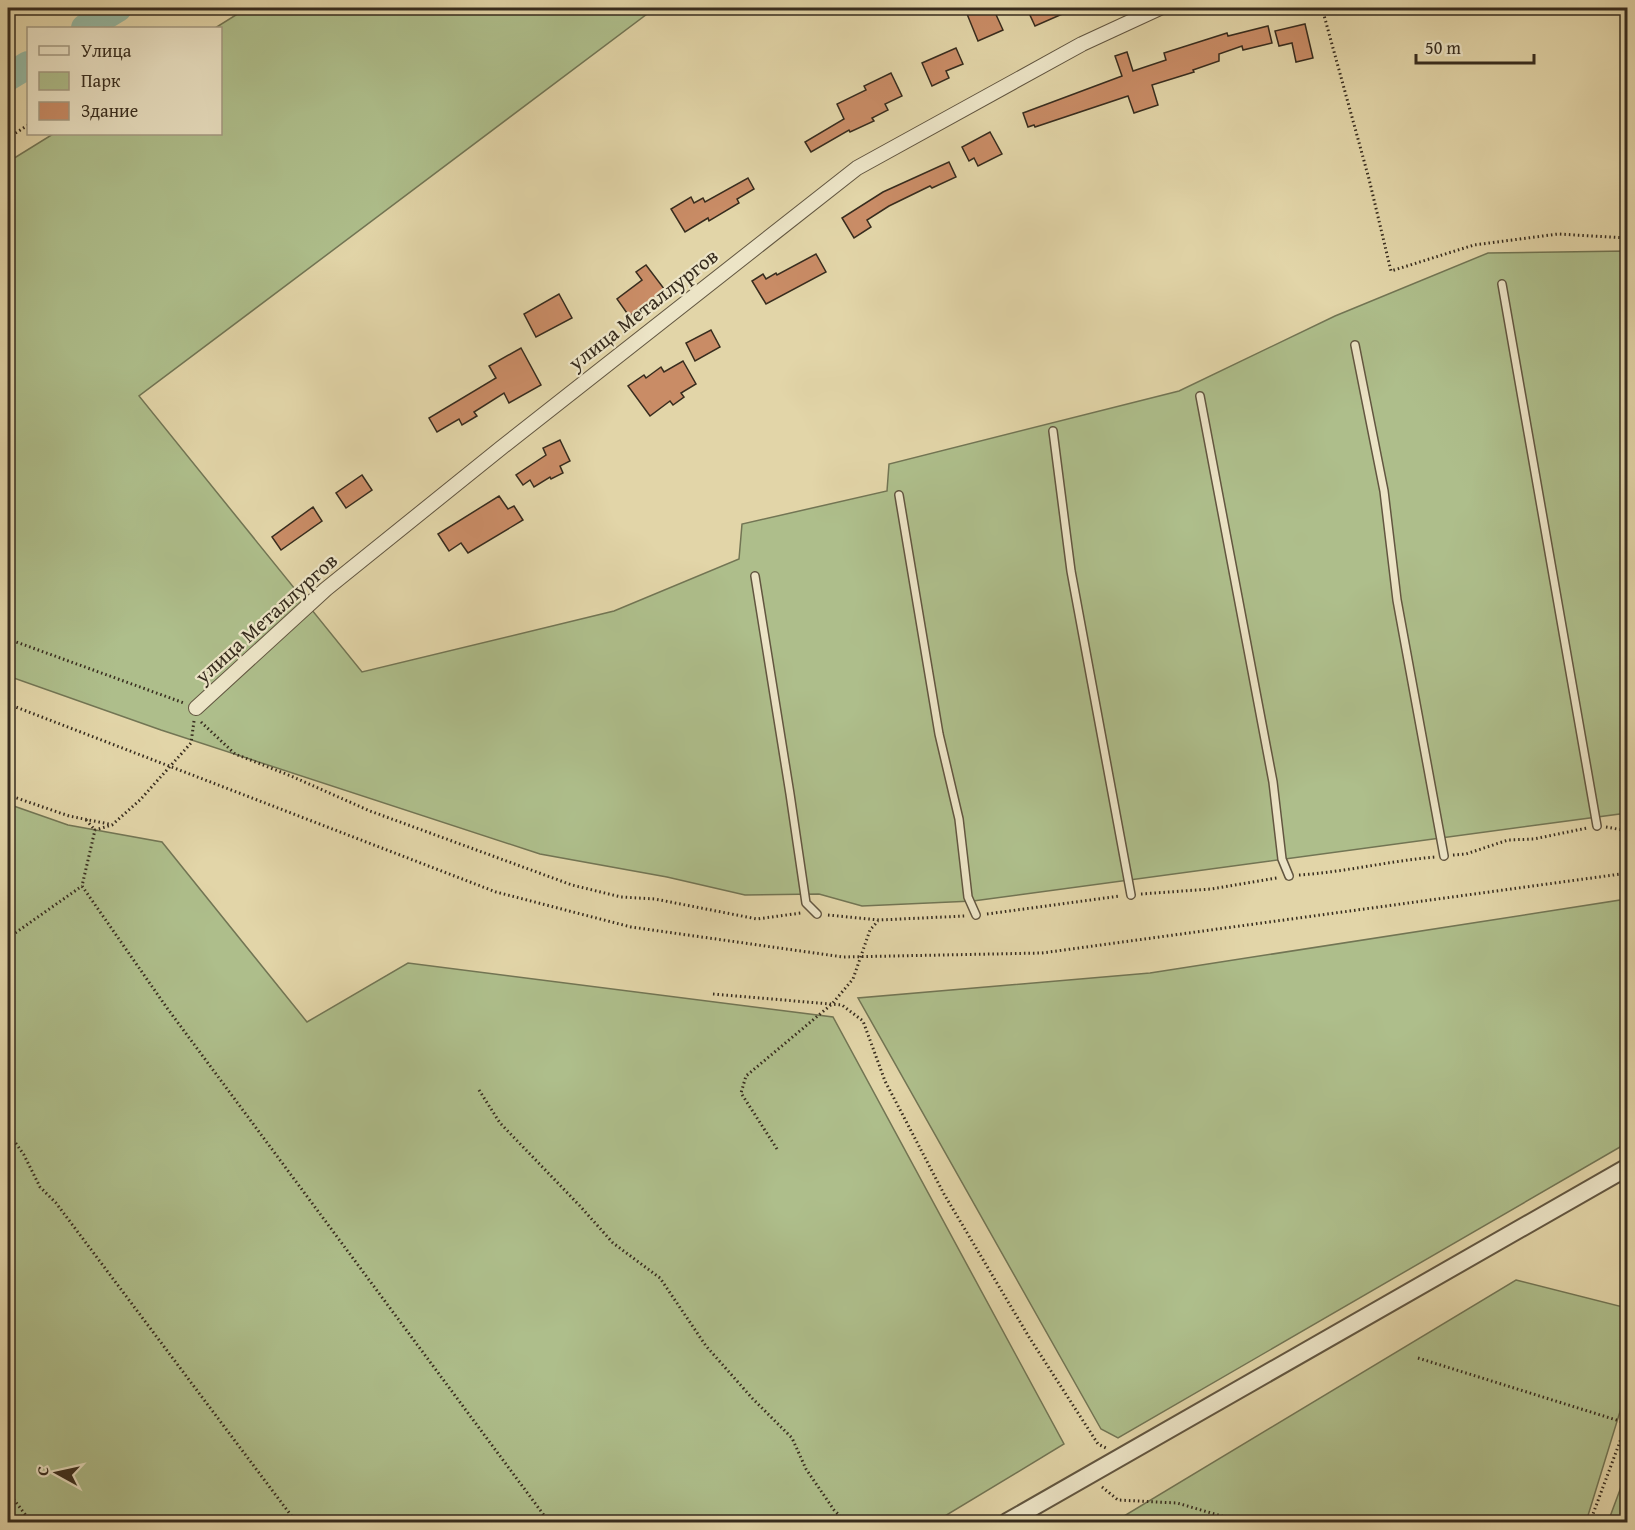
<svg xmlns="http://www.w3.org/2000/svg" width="1635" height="1530" viewBox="0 0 1635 1530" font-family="'Gentium Book Plus',serif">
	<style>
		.green { fill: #aebe8b; stroke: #727554; stroke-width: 1.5 }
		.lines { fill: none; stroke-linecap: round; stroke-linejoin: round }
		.river { stroke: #96b9a3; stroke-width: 28 }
		.building { fill: #c98c66; stroke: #372c1e; stroke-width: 1.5 }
		.service-casing { stroke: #625640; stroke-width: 10 }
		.minor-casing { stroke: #625640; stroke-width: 16 }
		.tertiary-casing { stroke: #625640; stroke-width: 20 }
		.path { stroke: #372c1e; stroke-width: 3; stroke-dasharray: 1.5 3; stroke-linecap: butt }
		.service { stroke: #ece4c6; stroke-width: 7 }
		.minor { stroke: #ece4c6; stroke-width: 14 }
		.tertiary { stroke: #ece4c6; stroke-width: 16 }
		.labels { text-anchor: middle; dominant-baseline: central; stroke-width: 4.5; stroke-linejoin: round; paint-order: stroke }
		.street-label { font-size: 21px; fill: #372c1e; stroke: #ece4c6 }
	</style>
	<rect width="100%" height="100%" fill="#e2d5a8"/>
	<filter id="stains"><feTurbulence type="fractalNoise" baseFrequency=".00333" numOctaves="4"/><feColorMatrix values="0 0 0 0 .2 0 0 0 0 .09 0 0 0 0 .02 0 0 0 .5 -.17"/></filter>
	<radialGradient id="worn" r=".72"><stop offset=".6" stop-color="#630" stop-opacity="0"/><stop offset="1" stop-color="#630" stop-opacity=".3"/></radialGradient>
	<g class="green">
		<polygon points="247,8 655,8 139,396 362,672 614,611 739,559 742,524 887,491 889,464 1179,391 1335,316 1488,253 1627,251 1627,813 973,901 862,906 819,894 745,895 667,877 540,854 161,730 8,676 8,160 16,157 53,134 220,134 220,28 215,28"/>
		<polygon points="8,804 68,825 162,842 307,1022 408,963 833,1017 1064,1444 935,1522 8,1522"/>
		<polygon points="1627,899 1627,1143 1118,1438 1101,1429 858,998 1150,973"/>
		<polygon points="1516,1280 1627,1308 1627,1389 1586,1522 1114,1522"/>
		<polygon points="1627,1471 1627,1522 1608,1522"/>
	</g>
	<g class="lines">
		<g class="river">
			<polyline points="85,28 118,8"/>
			<polyline points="8,77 28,65"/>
		</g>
	</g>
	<g class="building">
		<polygon points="981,8 993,8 1003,30 978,41 967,14"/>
		<polygon points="1032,8 1076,8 1035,26 1029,13 1033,11"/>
		<polygon points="1305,24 1313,58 1296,62 1292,43 1279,46 1275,31"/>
		<polygon points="1268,26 1272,43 1243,50 1242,46 1219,54 1219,61 1193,70 1194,72 1152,85 1158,105 1134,113 1128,96 1035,127 1034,125 1028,127 1023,113 1122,76 1115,56 1127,52 1133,71 1166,60 1164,53 1227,33 1228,36"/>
		<polygon points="956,48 963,64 946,71 949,78 932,86 922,63"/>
		<polygon points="891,73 902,96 885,104 888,110 872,118 874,121 850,132 849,130 811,152 805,142 844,119 837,104 866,90 864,86"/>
		<polygon points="990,132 1002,154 978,166 974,158 969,161 962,147"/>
		<polygon points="949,162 956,177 932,188 930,186 889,206 867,220 871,227 854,238 842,218 883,192"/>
		<polygon points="748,178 754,189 737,199 739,203 709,221 708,218 685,232 671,209 691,197 694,203 703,198 705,202"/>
		<polygon points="816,254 826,272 766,304 752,281 763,274 766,279 776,273 777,275"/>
		<polygon points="646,265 665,290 629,316 617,299 642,280 636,272"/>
		<polygon points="559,294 572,318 536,337 524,314"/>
		<polygon points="711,330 720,347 695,361 686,343"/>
		<polygon points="521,348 541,385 509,403 504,393 474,412 477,416 462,425 459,419 437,432 429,418 496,378 489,366"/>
		<polygon points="683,361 696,384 681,393 684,397 673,405 670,401 650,416 628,386 644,375 646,378 661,367 664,372"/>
		<polygon points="560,440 570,461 560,466 563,473 551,479 550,477 534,487 530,480 523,485 516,475 546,455 543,448"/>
		<polygon points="362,475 372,490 346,508 336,493"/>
		<polygon points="499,496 508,509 514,506 523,520 468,553 461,543 449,551 438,534"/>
		<polygon points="313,507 322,521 281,550 272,537"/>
	</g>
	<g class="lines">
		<g class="service-casing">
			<g id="service">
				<polyline points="1502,284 1597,826"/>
				<polyline points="1355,345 1384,491 1397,600 1444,856"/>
				<polyline points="1200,396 1273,782 1282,859 1289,876"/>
				<polyline points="1053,431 1071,571 1131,895"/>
				<polyline points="899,495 939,734 959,819 968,897 976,915"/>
				<polyline points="755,576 790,794 806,903 817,914"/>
			</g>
		</g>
		<g class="minor-casing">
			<polyline id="minor" points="196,708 326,589 501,448 857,168 1082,44 1160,8"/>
		</g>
		<g class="tertiary-casing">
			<polyline id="tertiary" points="1007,1522 1628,1167"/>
		</g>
		<g class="path">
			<polyline points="1322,8 1369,179 1391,271 1474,245 1558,234 1628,238"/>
			<polyline points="8,138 28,125"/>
			<polyline points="8,639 184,703"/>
			<polyline points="8,704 496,892 631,927 843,957 1042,953 1628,873"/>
			<polyline points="194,721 191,743 140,800 112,825 95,830 82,886 167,1008 549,1522"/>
			<polyline points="201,722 235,754 291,776 370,811 572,885 621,897 655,899 757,919 801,913"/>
			<polyline points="8,795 69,816 109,824"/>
			<polyline points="86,820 95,830"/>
			<polyline points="1606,827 1628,831"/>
			<polyline points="1453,855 1466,854 1508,840 1534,839 1587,828"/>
			<path d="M1299,875C1345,872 1389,861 1435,857"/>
			<polyline points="1141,894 1211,889 1277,878"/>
			<polyline points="987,914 1120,896"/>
			<polyline points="828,915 879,920 965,916"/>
			<polyline points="8,938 82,886"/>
			<polyline points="713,994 842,1005 863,1021 885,1081 944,1194 1029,1337 1098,1444 1106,1448"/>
			<polyline points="479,1090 500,1123 580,1206 613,1243 660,1278 706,1346 752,1398 792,1438 806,1469 834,1510 846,1522"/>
			<polyline points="8,1132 24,1155 40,1187 56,1203 296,1522"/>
			<polyline points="777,1149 741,1093 746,1076 832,1004 853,979 870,930 878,921"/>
			<polyline points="1418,1358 1626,1423"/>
			<polyline points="1102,1487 1118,1500 1177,1503 1242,1522"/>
			<polyline points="8,1492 31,1522"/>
			<polyline points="1590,1522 1628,1420"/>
		</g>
		<use href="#service" class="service"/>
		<use href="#minor" class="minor"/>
		<use href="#tertiary" class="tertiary"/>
	</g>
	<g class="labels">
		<g class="street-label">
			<text transform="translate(643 309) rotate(-38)">улица Металлургов</text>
			<text transform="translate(266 618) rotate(-42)">улица Металлургов</text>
		</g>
	</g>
	<rect width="1635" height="1530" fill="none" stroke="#e2d5a8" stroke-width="30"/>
	<rect x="9" y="9" width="1617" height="1512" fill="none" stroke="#372c1e" stroke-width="3"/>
	<rect x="15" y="15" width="1605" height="1500" fill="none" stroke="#372c1e" stroke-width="1.5"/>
	<rect x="27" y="27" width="195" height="108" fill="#ece4c6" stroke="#a49a83" stroke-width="1.5"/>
	<rect x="39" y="46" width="30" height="9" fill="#ece4c6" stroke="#a49a83" stroke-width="1.5"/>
	<text x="81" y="57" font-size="18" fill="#372c1e">Улица</text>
	<rect x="39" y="72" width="30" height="18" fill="#aebe8b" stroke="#a49a83" stroke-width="1.5"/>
	<text x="81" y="87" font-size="18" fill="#372c1e">Парк</text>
	<rect x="39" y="102" width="30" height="18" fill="#c98c66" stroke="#a49a83" stroke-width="1.5"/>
	<text x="81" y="117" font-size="18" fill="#372c1e">Здание</text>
	<g transform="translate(57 1473) rotate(278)" stroke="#ece4c6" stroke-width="4.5" paint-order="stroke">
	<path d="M0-4.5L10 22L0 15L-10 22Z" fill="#372c1e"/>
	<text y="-9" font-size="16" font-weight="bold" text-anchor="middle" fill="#372c1e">С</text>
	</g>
	<path d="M1416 54v9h118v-9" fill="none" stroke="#372c1e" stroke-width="3"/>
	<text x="1425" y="54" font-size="18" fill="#372c1e" stroke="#ece4c6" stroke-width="4.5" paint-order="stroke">50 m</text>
	<rect width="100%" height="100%" filter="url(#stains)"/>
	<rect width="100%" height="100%" fill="url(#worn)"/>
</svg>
